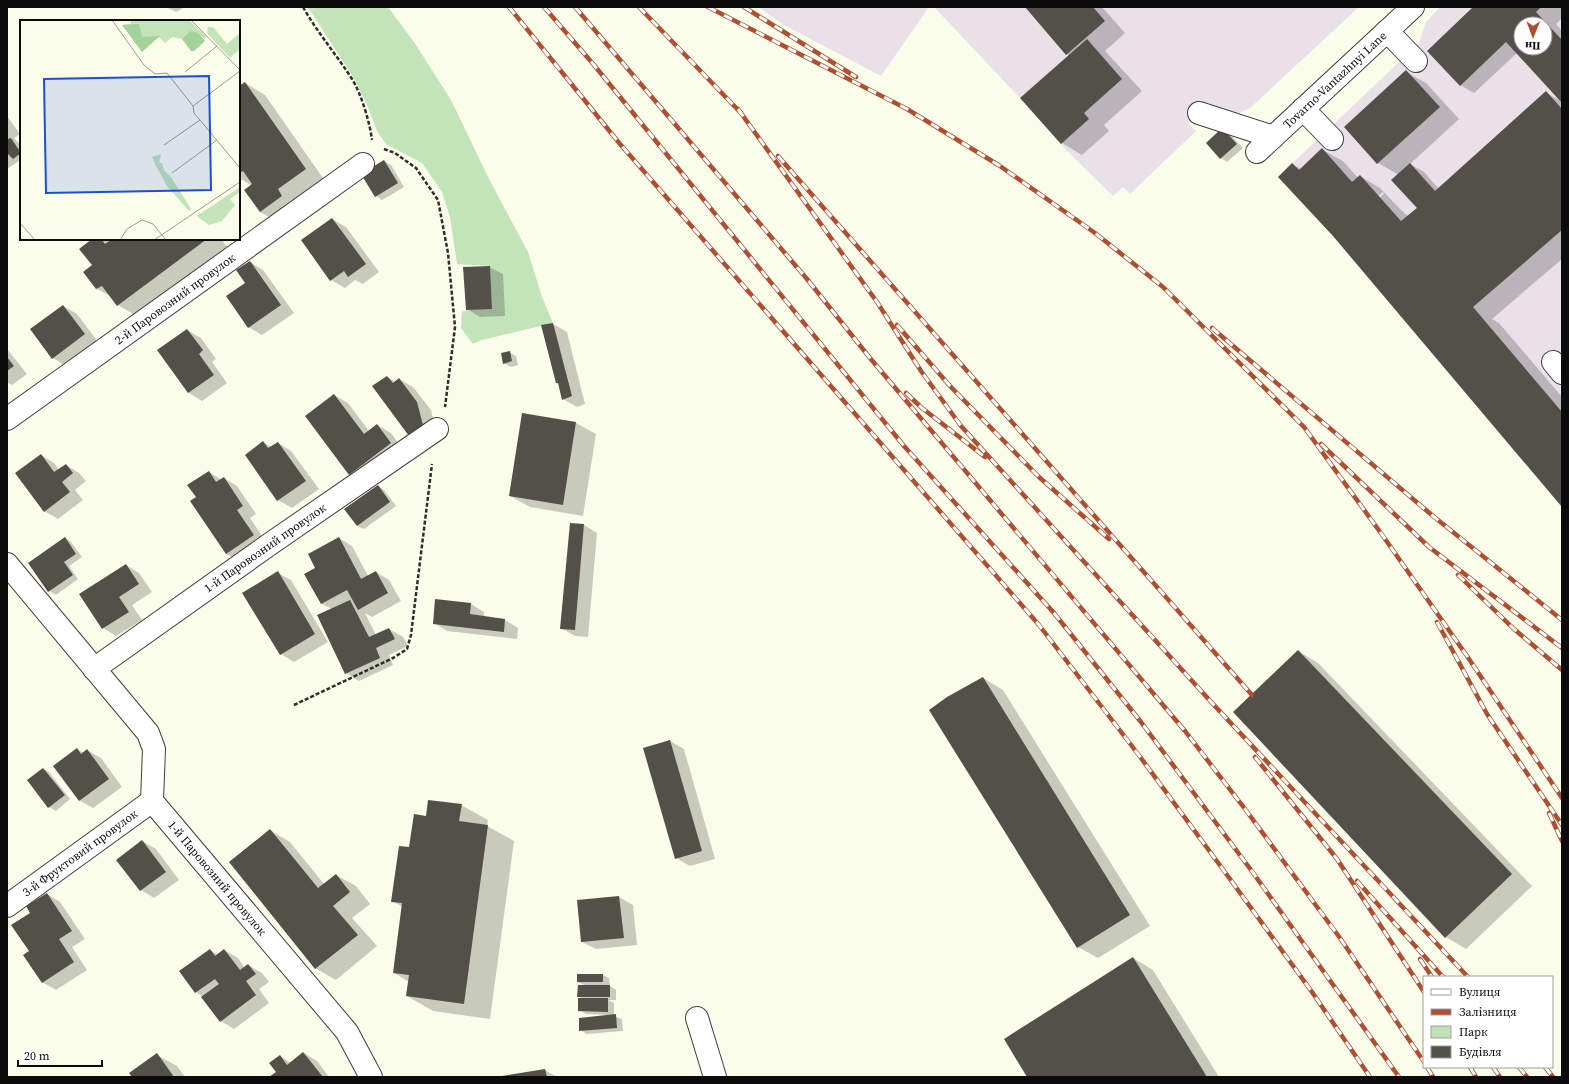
<svg xmlns="http://www.w3.org/2000/svg" width="1569" height="1084" viewBox="0 0 1569 1084" font-family="'Source Serif 4',serif">
	<style>
		.industrial { fill: #e9e0e8; fill-rule: evenodd }
		.green { fill: #c3e3b9 }
		.shadow { fill: #0003; fill-rule: evenodd }
		.building { fill: #534f49; fill-rule: evenodd }
		.lines { fill: none; stroke-linecap: round; stroke-linejoin: round }
		.minor-casing { stroke: #3e3e3e; stroke-width: 24 }
		.path { stroke: #2d2d2d; stroke-width: 2.5; stroke-dasharray: 4 2; stroke-linecap: butt }
		.minor { stroke: #fff; stroke-width: 22 }
		.rail-casing { stroke: #ac4f32; stroke-width: 4.5 }
		.rail { stroke: #fff; stroke-width: 3; stroke-dasharray: 9; stroke-linecap: butt }
		.labels { text-anchor: middle; dominant-baseline: central; stroke-width: 4; stroke-linejoin: round; paint-order: stroke }
		.street-label { font-size: 12px; fill: #0b0b0b; stroke: #fff }
		.inset-road { fill: none; stroke: #9b9c91; stroke-width: 1 }
		.view { fill: #1d4ed8; fill-opacity: 0.15; stroke: #1d4ed8; stroke-width: 2 }
		.inset-edge { fill: none; stroke: #0b0b0b; stroke-width: 2 }
	</style>
	<rect width="100%" height="100%" fill="#fbfdeb"/>
	<g class="industrial">
		<polygon points="758,7 929,7 881,76 784,25"/>
		<polygon points="934,7 1359,7 1249,109 1238,113 1226,112 1209,103 1188,123 1196,131 1130,194 1123,187 1113,196 1067,151 1020,98"/>
		<path d="M1440,7H1562V507L1333,236L1278,177L1419,43L1426,22ZM1521,24H1545V48H1521Z"/>
	</g>
	<polygon class="green" points="308,7 388,7 414,42 451,100 490,181 528,252 542,297 553,323 482,340 473,344 461,328 462,312 466,310 492,308 490,266 457,264 450,217 442,192 422,163 386,144 377,131 368,107 355,80"/>
	<g class="shadow">
		<polygon points="166,7 185,7 176,12"/>
		<polygon points="1026,7 1102,7 1125,33 1105,51 1142,91 1104,125 1109,131 1082,155 1062,143 1069,56"/>
		<path d="M1475,7H1562V18L1556,24L1562,31V259L1492,319L1499,323L1562,397V505L1333,235L1279,177L1292,164L1301,169L1323,150L1343,161L1358,178L1360,176L1380,188L1400,209L1408,216L1418,207L1393,180L1399,175L1378,163L1345,127L1406,72L1426,83L1459,119L1410,164L1424,172L1439,189L1546,93L1561,101L1517,53L1474,93L1460,85L1428,51ZM1521,24H1545V48H1521ZM1383,192L1384,194L1338,232L1337,231Z"/>
		<polygon points="245,83 265,95 325,181 280,223 260,212 252,186 239,178 239,87"/>
		<polygon points="7,116 20,134 14,138 21,145 21,163 19,161 7,169"/>
		<polygon points="1229,133 1243,148 1227,162 1221,158 1207,143"/>
		<polygon points="384,161 391,165 404,187 382,200 376,196"/>
		<polygon points="332,219 346,227 379,272 363,284 355,280 345,288 331,280"/>
		<polygon points="94,239 103,239 109,242 113,239 221,239 229,249 138,317 118,305 112,297 97,289 84,272 93,265"/>
		<polygon points="250,262 263,270 294,313 262,335 248,327 247,283"/>
		<polygon points="489,267 503,274 505,316 480,317 467,309"/>
		<polygon points="63,306 77,314 98,342 66,366 53,358"/>
		<polygon points="553,324 567,332 585,404 577,407 563,399 559,384 556,383 543,326"/>
		<polygon points="187,330 201,338 216,359 212,362 227,383 202,401 189,393 158,350"/>
		<polygon points="7,349 27,374 12,385 7,382"/>
		<polygon points="509,352 516,356 518,365 511,367 504,363"/>
		<polygon points="387,377 396,382 399,379 413,387 431,410 436,432 423,443"/>
		<polygon points="334,395 348,403 369,431 377,425 391,433 404,451 363,482 350,474"/>
		<polygon points="523,414 576,423 596,434 583,516 530,507 510,496"/>
		<polygon points="263,443 272,447 278,443 291,451 319,489 292,508 278,500 246,455"/>
		<polygon points="41,455 54,463 59,470 66,465 79,473 86,481 75,490 83,500 58,519 44,511"/>
		<polygon points="209,472 222,480 224,478 237,486 256,514 250,518 267,543 240,561 226,554"/>
		<polygon points="378,486 384,490 396,506 364,529 357,526"/>
		<polygon points="584,525 597,533 588,637 575,636 561,628"/>
		<polygon points="65,538 71,542 82,557 69,566 78,579 56,595 49,591"/>
		<polygon points="339,538 352,546 368,576 376,572 389,580 401,601 372,617 365,613 376,635 389,629 403,637 408,646 389,655 393,665 359,681 346,673 332,609 322,604 317,568"/>
		<polygon points="126,565 139,573 152,592 132,605 142,620 116,636 103,628"/>
		<polygon points="278,573 291,580 328,642 294,662 281,654"/>
		<polygon points="471,604 484,612 484,617 505,620 518,628 517,639 447,631 434,623"/>
		<polygon points="1298,651 1318,663 1532,886 1466,949 1446,937"/>
		<polygon points="983,678 1003,690 1150,926 1098,958 1078,947"/>
		<polygon points="670,741 684,749 715,859 690,866 676,858"/>
		<polygon points="77,749 84,753 87,750 101,758 122,787 93,808 79,800"/>
		<polygon points="43,769 49,772 70,799 56,811 49,807 28,780"/>
		<polygon points="461,805 488,820 487,826 514,841 490,1019 433,1011 407,996 409,982 394,973 403,907 392,901 410,849 427,817"/>
		<polygon points="270,830 290,842 324,884 336,875 356,886 370,904 352,918 377,946 336,980 315,968"/>
		<polygon points="142,841 156,849 179,880 154,898 141,890"/>
		<polygon points="47,894 60,902 85,939 72,947 87,970 56,990 42,982 30,951 32,913"/>
		<polygon points="619,897 633,905 637,945 596,949 582,942 578,901"/>
		<polygon points="210,950 218,955 224,950 238,958 245,968 248,965 262,973 269,982 259,989 269,1003 234,1029 221,1021 203,997 196,992 180,972"/>
		<polygon points="1133,958 1153,970 1219,1077 1028,1077"/>
		<polygon points="603,975 609,978 610,986 616,990 616,1000 608,1000 614,1003 614,1016 622,1019 623,1031 587,1034 580,1030 608,1016 608,1015 586,1014 579,1010 584,999 578,996 586,986 578,982"/>
		<polygon points="304,1053 317,1061 329,1077 271,1077 277,1072 280,1056 291,1063"/>
		<polygon points="157,1055 177,1066 185,1077 134,1077"/>
		<polygon points="545,1070 557,1077 503,1077"/>
	</g>
	<g class="building">
		<polygon points="1025,7 1093,7 1105,21 1066,55"/>
		<path d="M1473,7H1541L1536,12L1562,40V103L1506,42L1460,86L1427,51ZM1521,24H1545V48H1521Z"/>
		<polygon points="1087,39 1122,79 1084,113 1089,119 1061,144 1020,98"/>
		<polygon points="1406,70 1440,107 1377,164 1344,127"/>
		<polygon points="245,82 306,169 278,189 282,196 260,212 244,190 252,184 243,171 239,173 239,86"/>
		<polygon points="1546,91 1562,109 1562,230 1473,307 1562,412 1562,507 1333,236 1278,177 1292,163 1299,170 1322,148 1352,182 1360,175 1401,221 1417,208 1391,180 1410,163 1435,191"/>
		<polygon points="1222,128 1237,144 1220,159 1206,143"/>
		<polygon points="7,138 8,139 11,138 21,153 13,159 7,153"/>
		<polygon points="384,160 398,183 375,197 361,174"/>
		<polygon points="332,218 366,264 348,277 344,271 330,281 301,240"/>
		<polygon points="92,239 101,239 105,244 112,239 207,239 117,306 102,286 96,289 83,272 92,265 79,249"/>
		<polygon points="250,261 281,305 248,328 226,296 245,283 236,270"/>
		<polygon points="490,266 492,309 466,310 463,267"/>
		<polygon points="63,305 85,334 52,359 30,329"/>
		<polygon points="553,323 572,396 562,400 558,383 556,383 541,325"/>
		<polygon points="187,329 203,350 199,354 214,375 188,393 157,350"/>
		<polygon points="510,351 512,361 503,364 501,353"/>
		<polygon points="7,357 14,366 7,371"/>
		<polygon points="387,376 393,383 399,378 417,402 423,425 409,436 372,386"/>
		<polygon points="334,394 364,434 377,424 391,443 349,475 305,416"/>
		<polygon points="522,413 576,422 563,505 509,496"/>
		<polygon points="263,441 268,448 278,442 306,481 277,501 245,455"/>
		<polygon points="41,454 54,472 66,464 73,473 62,482 70,492 44,512 15,473"/>
		<polygon points="209,471 216,482 224,477 243,506 237,510 254,535 226,554 190,501 196,497 187,485"/>
		<polygon points="378,485 390,502 357,526 344,509"/>
		<polygon points="570,523 584,524 575,630 560,629"/>
		<polygon points="65,537 76,554 64,562 73,575 48,592 28,563"/>
		<polygon points="339,537 361,579 376,571 388,593 358,610 347,590 321,604 304,574 315,568 308,554"/>
		<polygon points="126,564 139,584 119,597 129,612 102,629 79,594"/>
		<polygon points="278,571 315,634 280,655 242,593"/>
		<polygon points="435,599 471,603 470,614 505,619 504,632 433,624"/>
		<polygon points="350,600 369,637 389,628 395,639 376,648 380,658 345,674 317,615"/>
		<polygon points="1298,650 1512,874 1445,938 1233,712"/>
		<polygon points="983,677 1130,915 1077,948 929,710 947,697"/>
		<polygon points="670,740 702,851 675,859 643,748"/>
		<polygon points="77,748 81,754 87,749 109,779 79,801 53,766"/>
		<polygon points="43,768 65,795 48,808 27,780"/>
		<polygon points="428,800 462,804 459,821 488,825 464,1004 406,996 409,975 393,973 402,903 391,902 399,846 409,847 414,814 426,816"/>
		<polygon points="270,829 318,888 336,874 350,892 333,906 358,935 315,969 229,862"/>
		<polygon points="142,840 166,872 140,891 116,860"/>
		<polygon points="47,893 72,931 59,939 74,962 42,983 23,955 29,951 11,925 30,913 26,906"/>
		<polygon points="619,896 624,938 581,942 577,900"/>
		<polygon points="210,949 215,956 224,949 240,970 248,964 256,974 246,981 256,995 220,1022 201,997 219,984 215,979 195,993 179,971"/>
		<polygon points="1133,957 1207,1077 1027,1077 1004,1039"/>
		<rect x="577" y="974" width="26" height="8"/>
		<polygon points="578,985 610,985 610,997 577,997"/>
		<polygon points="578,998 608,998 608,1012 578,1011"/>
		<polygon points="616,1014 617,1028 579,1031 579,1018"/>
		<polygon points="303,1052 323,1077 269,1077 276,1072 269,1063 280,1055 287,1065"/>
		<polygon points="157,1053 174,1077 132,1077 129,1073"/>
		<polygon points="545,1069 547,1077 502,1077 502,1076"/>
	</g>
	<g class="lines">
		<g class="minor-casing">
			<g id="minor">
				<polyline points="1387,31 1416,61"/>
				<polyline points="1303,109 1332,139"/>
				<polyline points="1199,113 1273,137"/>
				<polyline points="1257,152 1413,7"/>
				<polyline points="1553,362 1562,373"/>
				<polyline points="7,419 363,164"/>
				<polyline points="7,564 148,733 154,749 152,801 347,1032 371,1077"/>
				<polyline points="94,669 270,544 437,429"/>
				<polyline points="7,906 152,801"/>
				<polyline points="697,1018 715,1077"/>
			</g>
		</g>
		<g class="path">
			<path d="M303,7C317,32 336,54 352,79C361,93 370,123 372,140"/>
			<polyline points="384,149 395,153 416,168 438,200 448,253 455,327 445,407"/>
			<polyline points="294,705 393,658 407,649 411,635 432,464"/>
		</g>
		<use href="#minor" class="minor"/>
		<g class="rail-casing">
			<g id="rail">
				<polyline points="509,7 620,144 1039,625 1138,754 1230,879 1312,992 1370,1077"/>
				<polyline points="544,7 594,65 904,446 1054,613 1141,722 1251,870 1399,1077"/>
				<polyline points="575,7 807,279 870,358 1185,731 1245,809 1340,938 1424,1062"/>
				<polyline points="639,7 741,113"/>
				<polyline points="708,7 907,109 1000,166 1095,233 1163,287 1304,427 1383,536 1467,656 1562,798"/>
				<polyline points="744,7 856,77"/>
				<polyline points="738,109 877,302 921,371 961,426 1213,704 1468,977"/>
				<polyline points="778,156 1252,695"/>
				<polyline points="897,325 950,386 1039,477 1109,539"/>
				<polyline points="1212,328 1433,516 1562,620"/>
				<polyline points="906,393 922,408 985,457"/>
				<polyline points="1321,444 1429,547 1562,648"/>
				<polyline points="1458,575 1514,629 1562,670"/>
				<polyline points="1437,622 1487,714 1562,825"/>
				<polyline points="1255,757 1337,859 1424,992"/>
				<polyline points="1549,813 1562,841"/>
				<polyline points="1357,881 1443,977"/>
				<polyline points="1420,959 1432,977"/>
				<polyline points="1427,1067 1433,1077"/>
				<polyline points="1470,1067 1476,1077"/>
				<polyline points="1493,1067 1500,1077"/>
				<polyline points="1519,1067 1527,1077"/>
				<polyline points="1545,1067 1553,1077"/>
			</g>
		</g>
		<use href="#rail" class="rail"/>
	</g>
	<g class="labels">
		<g class="street-label">
			<text transform="translate(1335 80) rotate(-43)">Tovarno-Vantazhnyi Lane</text>
			<text transform="translate(175 299) rotate(-36)">2-й Паровозний провулок</text>
			<text transform="translate(265 548) rotate(-35)">1-й Паровозний провулок</text>
			<text transform="translate(80 853) rotate(-36)">3-й Фруктовий провулок</text>
			<text transform="translate(217 878) rotate(50)">1-й Паровозний провулок</text>
		</g>
	</g>
	<g transform="translate(20 20)">
		<rect width="220" height="220" fill="#fbfdeb"/>
		<path d="M110,0H169L187,17L184,18L170,11L162,19L152,17L145,23L139,17L120,28L102,5L111,4ZM188,7H193L207,24L220,13V29L210,38L187,13ZM141,134L139,143H142L144,150L151,157L168,184L171,189L169,191L147,166L135,144L132,137ZM220,167V172L210,179L215,185L202,201L189,205L177,196Z" fill="#c3e3b9"/>
		<path d="M119,4L122,17L140,16L122,32L102,5ZM170,11L178,13L185,21L174,31H171L162,19Z" fill="#a3d29a"/>
		<path class="inset-road" d="M92,0L124,45L135,54L147,53L173,86L174,93L220,148M171,0L220,50M165,52L197,26M173,86L220,51M144,125L180,100M152,153L197,120M0,203L15,220M100,220L107,209L122,200L133,204L146,220M134,220L220,162"/>
		<path class="view" d="M189,56L191,170L26,173L24,59Z"/>
		<rect width="220" height="220" class="inset-edge"/>
	</g>
	<rect width="1569" height="1084" fill="none" stroke="#0b0b0b" stroke-width="16"/>
	<rect x="1423" y="976" width="130" height="92" fill="#ffffff" stroke="#9d9d9d"/>
	<rect x="1431" y="989" width="20" height="6" fill="#ffffff" stroke="#9d9d9d"/>
	<text x="1459" y="996" font-size="12" fill="#0b0b0b">Вулиця</text>
	<rect x="1431" y="1009" width="20" height="6" fill="#ac4f32" stroke="#9d9d9d"/>
	<text x="1459" y="1016" font-size="12" fill="#0b0b0b">Залізниця</text>
	<rect x="1431" y="1026" width="20" height="12" fill="#c3e3b9" stroke="#9d9d9d"/>
	<text x="1459" y="1036" font-size="12" fill="#0b0b0b">Парк</text>
	<rect x="1431" y="1046" width="20" height="12" fill="#534f49" stroke="#9d9d9d"/>
	<text x="1459" y="1056" font-size="12" fill="#0b0b0b">Будівля</text>
	<g transform="translate(1533 36) rotate(181)"><circle r="19" fill="#ffffff" stroke="#9d9d9d"/>
	<path d="M0-3L7 15L0 10L-7 15Z" fill="#ac4f32"/>
	<text y="-6" font-size="11" font-weight="bold" text-anchor="middle" fill="#0b0b0b">Пн</text>
	</g>
	<path d="M18 1060v6h84v-6" fill="none" stroke="#0b0b0b" stroke-width="2"/>
	<text x="24" y="1060" font-size="12" fill="#0b0b0b" stroke="#ffffff" stroke-width="3" paint-order="stroke">20 m</text>
</svg>
